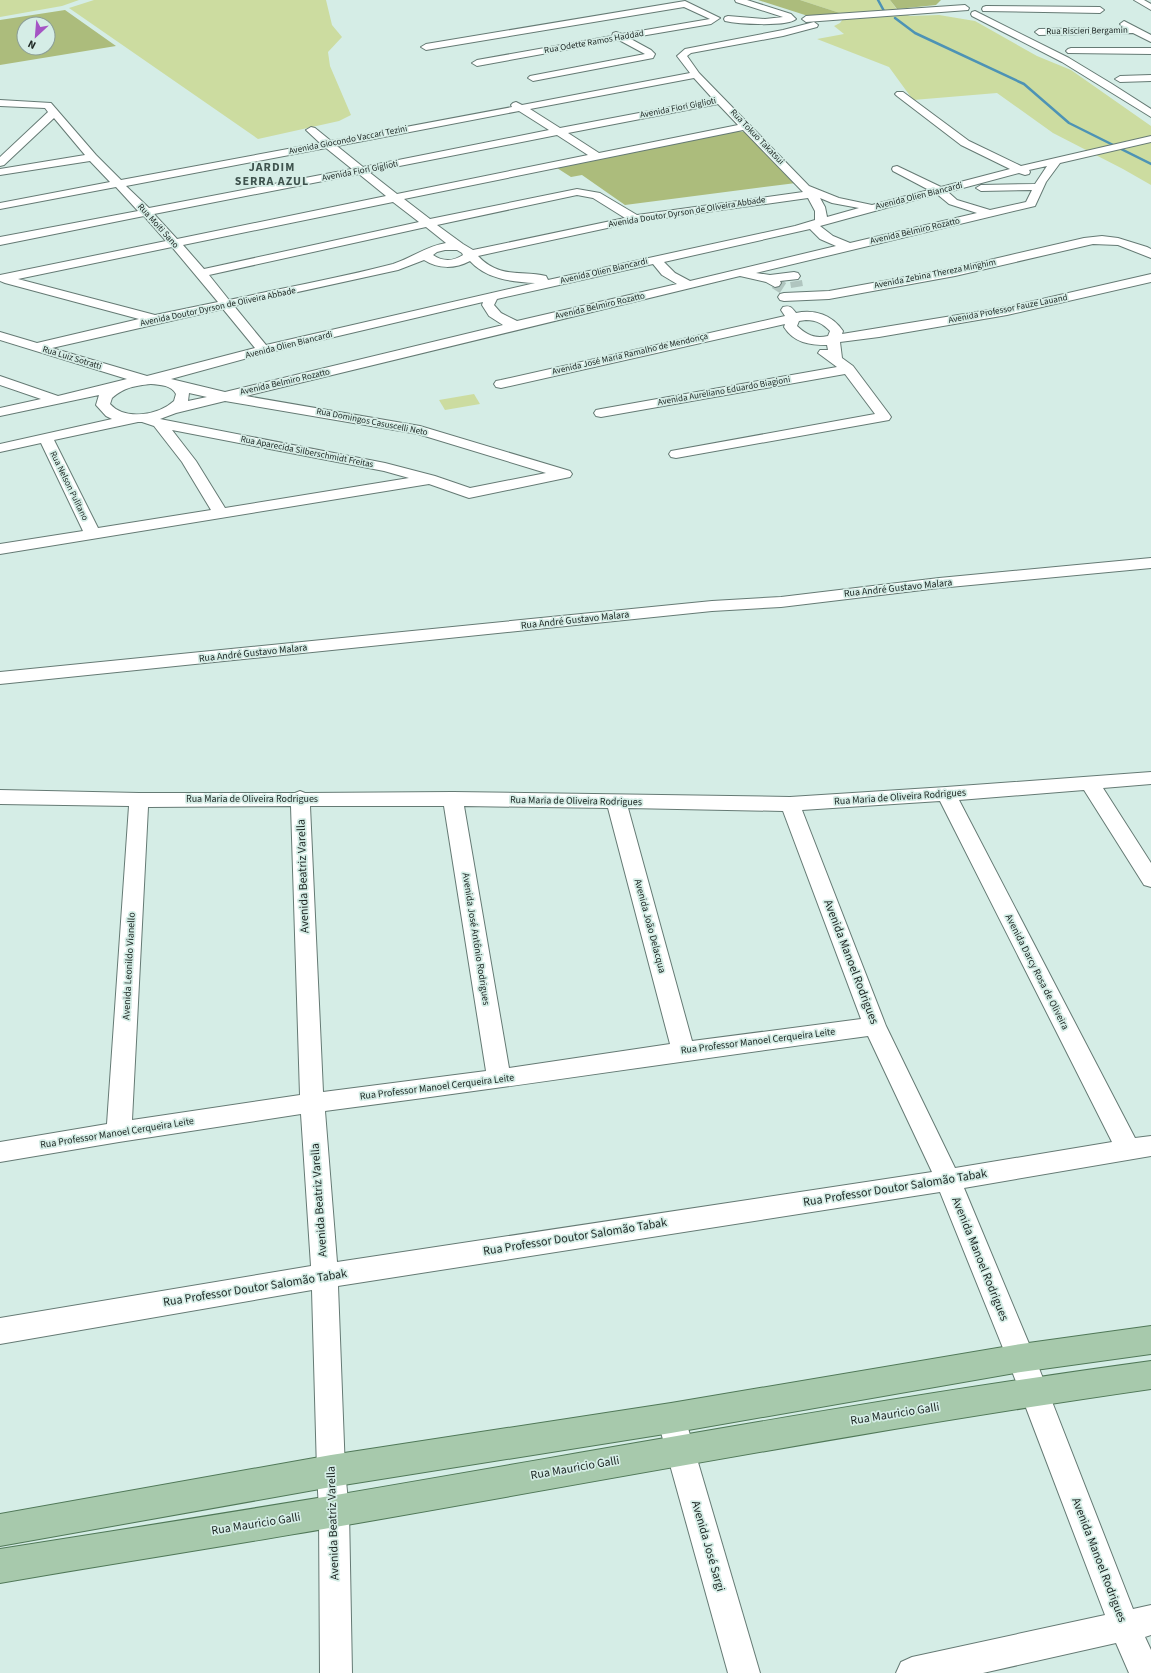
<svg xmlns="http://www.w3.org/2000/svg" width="1151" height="1673" viewBox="0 0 1151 1673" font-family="'Source Sans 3',sans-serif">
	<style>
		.green { fill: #ccdca0 }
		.forest { fill: #acbc7c; fill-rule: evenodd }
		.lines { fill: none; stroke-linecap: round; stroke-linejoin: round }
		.stream { stroke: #4d93b5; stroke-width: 2.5 }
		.minor-tunnel { stroke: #b0c5bf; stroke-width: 12; stroke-dasharray: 12 6; stroke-linecap: butt }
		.minor-casing { stroke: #657a74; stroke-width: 2 }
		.major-casing { stroke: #507858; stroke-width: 2 }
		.minor { fill: #fff; fill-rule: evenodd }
		.major { fill: #a7c9ac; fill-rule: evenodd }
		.labels { text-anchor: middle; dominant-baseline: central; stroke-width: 3.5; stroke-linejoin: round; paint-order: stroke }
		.far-street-label { font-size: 9px; fill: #1b2421; stroke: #d5ede6 }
		.street-label { font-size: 10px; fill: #1b2421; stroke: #d5ede6 }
		.far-district-label { font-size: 12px; font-weight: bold; letter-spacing: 1px; fill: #3f534e; stroke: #d5ede6 }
		.near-street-label { font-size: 12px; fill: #1b2421; stroke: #d5ede6 }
	</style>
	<rect width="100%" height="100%" fill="#d5ede6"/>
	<g class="green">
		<polygon points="0,0 79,0 62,6 0,17"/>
		<polygon points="94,0 326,0 332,25 342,37 328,52 330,66 351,115 339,121 258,139 69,8"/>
		<polygon points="800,0 890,0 898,11 910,16 939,15 975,21 1037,56 1071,70 1151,126 1151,185 1123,169 1053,133 997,93 913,100 889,67 817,39 844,34 834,26 840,23 846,15"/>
		<polygon points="474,394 480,404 445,410 439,400"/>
	</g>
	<g class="forest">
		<polygon points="758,0 800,0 846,15 818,17 805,15"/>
		<polygon points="890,0 941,0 936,5 897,9"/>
		<path d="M65,10L116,46L0,65V20ZM24,24H48V48H24Z"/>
		<polygon points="737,131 746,132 796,183 625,205 582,175 571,177 557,168"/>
	</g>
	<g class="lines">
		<g class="stream">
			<polyline points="878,0 884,11"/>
			<polyline points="895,18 915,33 1024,84 1069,123 1151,164"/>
		</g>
		<g class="minor-tunnel">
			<polyline points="796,281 797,287"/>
			<polyline points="775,283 783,288"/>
		</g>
		<g class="minor-casing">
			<g id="minor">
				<path d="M735,0H747L791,14L796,19C788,27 737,24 725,21L724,19L725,17L728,16L765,19L783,17L736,2Z"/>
				<polygon points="1134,0 1144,0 1151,4 1151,10"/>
				<polygon points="685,1 720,18 711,24 629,38 651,50 655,54 653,58 533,81 528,78 530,76 645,54 619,40 477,66 472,63 477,60 612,36 613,33 616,32 622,34 710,19 684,7 426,50 421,47 426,44"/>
				<polygon points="965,5 969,8 968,10 806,22 802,19 806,16"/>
				<polygon points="986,6 1100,7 1104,10 1100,13 983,11 982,9 983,7"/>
				<polygon points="975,11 1069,58 1112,84 1151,109 1151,117 1062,62 972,16 971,14 972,12"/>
				<polygon points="1124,21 1151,35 1151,42 1133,33 1039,35 1035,32 1039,29 1124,28 1120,24"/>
				<path d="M814,22L818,25L817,27L783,36L691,53L687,56L699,73L809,186L839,198L872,205L929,190L893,171L892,169L893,167L897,166L941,187L1010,169L961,145L897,96L895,94L897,92H903L969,141L1021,166L1151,136V142L1060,163L1046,182L1035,206L756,273L770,275L794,272L798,273L800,276L798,279L780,281L781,283L779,286L775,287L766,282L740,276L246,396L420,426L570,471L572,474L570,477L469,498L429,484L0,554V544L83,531L41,443L0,452V444L112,419L106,416L96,405L99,395L0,416V408L41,399L0,385V376L58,396L127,379L0,340V332L37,343L139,319L5,283L0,281V275L166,241L144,216L0,245V237L138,211L116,187L0,209V203L110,182L90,161L0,175V169L85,155L54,118L4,165L0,166V157L48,112L45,108L0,106V100L51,103L96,155L121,180L320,143L306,130L311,127L315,128L331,141L512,107L511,105L513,103L516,102L522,105L690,73L677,56L685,49L783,30ZM694,78L713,99L560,128L530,109ZM718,104L738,125L599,153L568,133ZM519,111L549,130L363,167L337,146ZM743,130L803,192L637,215L600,193L577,189L430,219L404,199ZM557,135L588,155L397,194L369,172ZM326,148L352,169L149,208L126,186ZM1047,166L1035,184L981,185L976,188L981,191L1032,190L1026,202L990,210L957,200L948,192L1019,173L1025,175L1029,174L1030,172L1029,170ZM359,174L386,196L177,239L154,214ZM937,194L949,204L977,213L850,243L833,236L820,226ZM577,195L593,198L625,218L473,250L463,244L437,225ZM808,198L815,211V220L795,226L548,280L546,276C520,270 500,279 478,256L635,222ZM820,198L832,203L859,208L827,217L825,207ZM393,202L419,222L204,269L183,245ZM426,227L446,243C427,246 411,258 393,264C339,278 283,288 229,300L209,275ZM810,229L820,239L836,246L690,281L675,273L664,262ZM172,247L218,302L155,315L18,279ZM445,250H457L462,253L463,255C454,261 443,262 433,255L437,252ZM424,260C438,269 455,269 470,261C486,279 512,282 535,283L266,345L234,306L398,270ZM653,264L662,275L677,284L517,321L501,313L494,305L497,299ZM483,302L482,305L489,316L503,325L225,392L171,379L266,353ZM223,309L255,348L147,376L52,348ZM151,384C161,385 171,385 176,394L174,401C159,415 125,421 110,404L112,398C125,387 134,386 151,384ZM189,393L207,397L188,401ZM225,401L418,434L546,473L470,488L435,476L385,463L160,419L176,413ZM138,422H142L154,426L182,462L211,510L98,528L54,440ZM172,430L384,471L409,478L225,508L196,461Z"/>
				<polygon points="1071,48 1151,48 1151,54 1068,53 1066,51 1068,49"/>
				<polygon points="1151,75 1151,81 1120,82 1115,79 1120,76"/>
				<polygon points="1102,236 1118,238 1147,247 1151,249 1151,258 1118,245 1093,244 955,276 829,299 784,301 780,300 778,297 780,294 784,293 829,291 955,268 1084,238"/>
				<path d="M1151,274V282L1007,315L879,337L840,342L842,358L853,366L889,414L891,417L889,420L676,458L671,457L669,454L671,451L875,414L845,374L601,417L596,416L594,413L596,410L601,409L837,367L818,353L820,350H828L827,345C810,345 794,343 784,327L785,324L501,388L496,387L494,384L496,381L501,380L785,316L781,310L783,307C790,305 792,308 796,313C815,309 832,315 843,331L842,334L1007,307ZM806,320C817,320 823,324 830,331L828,336C814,339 807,335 797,326L799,321Z"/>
				<polygon points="1151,558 1151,568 939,588 781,607 712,611 0,684 0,672 712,601 781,597 939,578"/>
				<path d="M1151,772V784L1103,788L1151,863V887L1144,885L1084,790L959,800L1135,1138L1151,1136V1156L964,1188L1035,1358L1133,1609L1151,1605V1635L1145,1637L1151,1650V1673H1129L1116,1643L983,1673H896L901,1662L912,1657L1105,1615L1007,1358L940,1192L338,1286L345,1471L349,1511L352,1673H320L319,1511L317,1471L312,1290L0,1344V1318L311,1266L301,1114L119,1142L0,1162V1142L107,1124L129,806L0,804V790L139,793H295L300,791L305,793L453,792L790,797L946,787ZM940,801L1112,1142L955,1168L886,1026L802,810ZM291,806L300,1095L132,1120L148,807ZM310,806H444L486,1071L323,1092ZM464,806L608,808L670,1044L509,1068ZM628,808L783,811L861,1019L692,1041ZM868,1036L932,1172L337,1262L325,1111C506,1088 687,1060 868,1036Z"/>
				<polygon points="671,1404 681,1408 685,1418 760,1673 728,1673 657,1418 661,1408"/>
			</g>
		</g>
		<g class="major-casing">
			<g id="major">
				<polygon points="1151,1326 1151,1354 1021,1372 671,1433 331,1487 0,1546 0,1514 331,1455 671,1403 1021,1344"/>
				<path d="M1151,1361V1389C880,1428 611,1479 341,1526C228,1546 114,1563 0,1583V1549C112,1531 224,1514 336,1495C607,1449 878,1398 1151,1361Z"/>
			</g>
		</g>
		<use href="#minor" class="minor"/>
		<use href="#major" class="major"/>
	</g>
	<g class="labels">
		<g class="far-street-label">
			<text transform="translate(1087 31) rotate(-1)">Rua Riscieri Bergamin</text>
			<text transform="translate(594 42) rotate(-10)">Rua Odette Ramos Haddad</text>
			<text transform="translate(678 108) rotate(-11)">Avenida Fiori Giglioti</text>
			<text transform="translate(757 137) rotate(46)">Rua Tokuo Takatsui</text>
			<text transform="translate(348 140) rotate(-11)">Avenida Giocondo Vaccari Tezini</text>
			<text transform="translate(360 171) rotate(-11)">Avenida Fiori Giglioti</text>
			<text transform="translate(919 196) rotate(-14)">Avenida Olien Biancardi</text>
			<text transform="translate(687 212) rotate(-9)">Avenida Doutor Dyrson de Oliveira Abbade</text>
			<text transform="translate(158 226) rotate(48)">Rua Moiti Sano</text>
			<text transform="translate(915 231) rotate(-13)">Avenida Belmiro Rozatto</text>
			<text transform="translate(604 271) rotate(-13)">Avenida Olien Biancardi</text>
			<text transform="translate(935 274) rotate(-11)">Avenida Zebina Thereza Minghim</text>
			<text transform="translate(600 306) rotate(-13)">Avenida Belmiro Rozatto</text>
			<text transform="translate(218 307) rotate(-12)">Avenida Doutor Dyrson de Oliveira Abbade</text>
			<text transform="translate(1008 309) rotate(-11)">Avenida Professor Fauze Lauand</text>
			<text transform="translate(289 345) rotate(-14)">Avenida Olien Biancardi</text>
			<text transform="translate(630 354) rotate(-13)">Avenida José Maria Ramalho de Mendonça</text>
			<text transform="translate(72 358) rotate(17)">Rua Luiz Sotratti</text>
			<text transform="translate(285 382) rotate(-13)">Avenida Belmiro Rozatto</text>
			<text transform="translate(724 391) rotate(-10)">Avenida Aureliano Eduardo Biagioni</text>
			<text transform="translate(372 422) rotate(11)">Rua Domingos Casuscelli Neto</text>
			<text transform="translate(307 452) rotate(11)">Rua Aparecida Silberschmidt Freitas</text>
			<text transform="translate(69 486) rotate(64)">Rua Nelson Pulitano</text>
		</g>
		<g class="street-label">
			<text transform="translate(898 588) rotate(-6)">Rua André Gustavo Malara</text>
			<text transform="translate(575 620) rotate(-6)">Rua André Gustavo Malara</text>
			<text transform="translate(253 653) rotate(-6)">Rua André Gustavo Malara</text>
			<text transform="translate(900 797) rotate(-4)">Rua Maria de Oliveira Rodrigues</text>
			<text x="252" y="799">Rua Maria de Oliveira Rodrigues</text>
			<text transform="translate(576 801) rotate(1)">Rua Maria de Oliveira Rodrigues</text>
			<text transform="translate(650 926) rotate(75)">Avenida João Delacqua</text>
			<text transform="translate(476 939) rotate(81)">Avenida José Antônio Rodrigues</text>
			<text transform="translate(129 966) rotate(-87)">Avenida Leonildo Vianello</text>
			<text transform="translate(1037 972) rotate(63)">Avenida Darcy Rosa de Oliveira</text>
			<text transform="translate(758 1041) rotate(-7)">Rua Professor Manoel Cerqueira Leite</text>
			<text transform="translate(437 1087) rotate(-7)">Rua Professor Manoel Cerqueira Leite</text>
			<text transform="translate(117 1133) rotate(-9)">Rua Professor Manoel Cerqueira Leite</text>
		</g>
		<g class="far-district-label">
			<text x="272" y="167">JARDIM<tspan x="272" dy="14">SERRA AZUL</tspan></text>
		</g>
		<g class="near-street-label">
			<text transform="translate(303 876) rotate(-92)">Avenida Beatriz Varella</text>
			<text transform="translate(851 962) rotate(69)">Avenida Manoel Rodrigues</text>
			<text transform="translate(895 1188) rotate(-9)">Rua Professor Doutor Salomão Tabak</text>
			<text transform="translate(319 1200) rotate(-94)">Avenida Beatriz Varella</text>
			<text transform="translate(575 1237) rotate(-9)">Rua Professor Doutor Salomão Tabak</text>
			<text transform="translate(980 1259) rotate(68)">Avenida Manoel Rodrigues</text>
			<text transform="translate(255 1288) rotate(-9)">Rua Professor Doutor Salomão Tabak</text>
			<text transform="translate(895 1414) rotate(-9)">Rua Mauricio Galli</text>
			<text transform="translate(575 1468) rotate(-10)">Rua Mauricio Galli</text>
			<text transform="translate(333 1523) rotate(-92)">Avenida Beatriz Varella</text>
			<text transform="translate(256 1524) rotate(-9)">Rua Mauricio Galli</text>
			<text transform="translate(708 1546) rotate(74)">Avenida José Sargi</text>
			<text transform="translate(1099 1560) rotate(69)">Avenida Manoel Rodrigues</text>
		</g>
	</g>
	<g transform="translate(36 36) rotate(206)"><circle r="19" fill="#d5ede6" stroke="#8b9d97"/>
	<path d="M0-3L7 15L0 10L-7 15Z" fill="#a554c4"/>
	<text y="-6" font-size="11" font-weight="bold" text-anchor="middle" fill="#1b2421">N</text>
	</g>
</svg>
